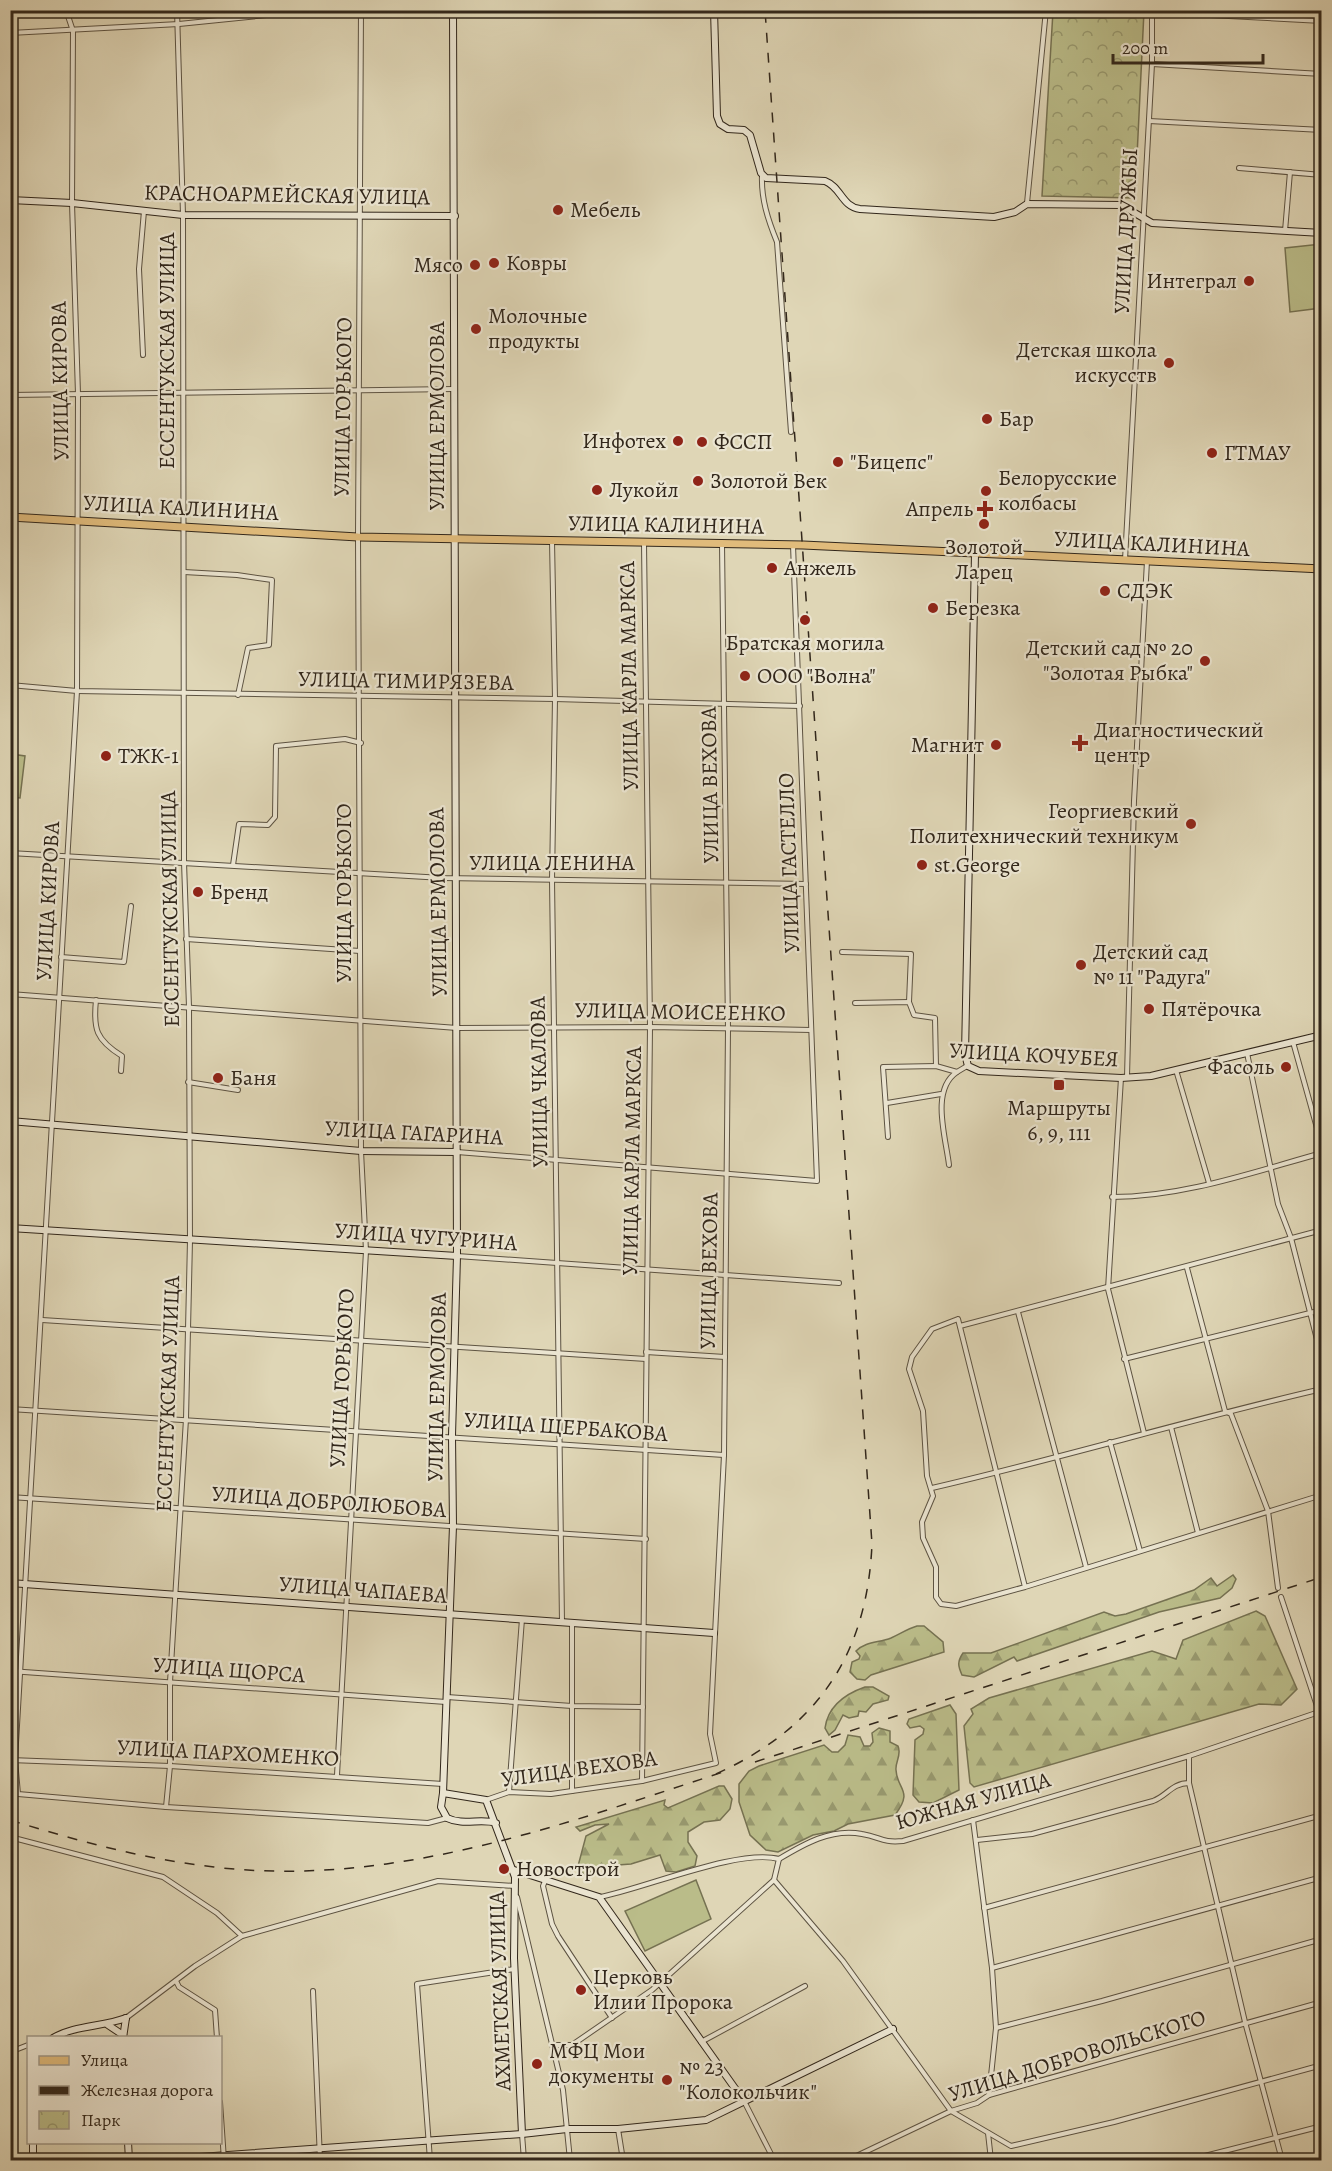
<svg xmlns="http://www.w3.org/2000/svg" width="1332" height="2171" viewBox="0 0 1332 2171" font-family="Alegreya,serif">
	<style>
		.forest { fill: url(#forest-firs); stroke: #767252; stroke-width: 1.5 }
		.park { fill: url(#park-crowns); stroke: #767252; stroke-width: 1.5 }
		.pitch { fill: #babc89; stroke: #767252; stroke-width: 1.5 }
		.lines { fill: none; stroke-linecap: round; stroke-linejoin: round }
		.street-casing { stroke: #5d5342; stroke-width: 6 }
		.secondary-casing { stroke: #32271b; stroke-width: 8 }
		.primary-casing { stroke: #32271b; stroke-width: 9 }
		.street { stroke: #eae4d0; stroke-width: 4 }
		.secondary { stroke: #eae4d0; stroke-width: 6 }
		.primary { stroke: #e0bb7b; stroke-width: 7 }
		.rail { stroke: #32271b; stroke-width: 1.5; stroke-dasharray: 10 10; stroke-linecap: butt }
		.poi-dot { fill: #8f2418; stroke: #eae4d0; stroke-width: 2 }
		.labels { text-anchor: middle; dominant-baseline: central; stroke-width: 4.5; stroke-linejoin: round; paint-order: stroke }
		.street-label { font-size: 22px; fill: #32271b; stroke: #eae4d0 }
		.poi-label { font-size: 22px; fill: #32271b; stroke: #eae4d0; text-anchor: start }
	</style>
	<defs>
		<pattern id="forest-firs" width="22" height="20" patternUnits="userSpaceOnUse" patternTransform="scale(1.5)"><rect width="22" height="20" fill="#babc89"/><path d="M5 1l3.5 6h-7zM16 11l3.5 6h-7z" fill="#98996f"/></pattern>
		<pattern id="park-crowns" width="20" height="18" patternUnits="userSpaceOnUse" patternTransform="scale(1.5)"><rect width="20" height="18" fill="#babc89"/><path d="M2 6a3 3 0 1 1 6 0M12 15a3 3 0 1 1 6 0" fill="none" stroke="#98996f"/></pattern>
	</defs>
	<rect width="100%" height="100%" fill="#dfd6b6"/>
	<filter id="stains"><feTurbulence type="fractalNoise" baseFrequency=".00333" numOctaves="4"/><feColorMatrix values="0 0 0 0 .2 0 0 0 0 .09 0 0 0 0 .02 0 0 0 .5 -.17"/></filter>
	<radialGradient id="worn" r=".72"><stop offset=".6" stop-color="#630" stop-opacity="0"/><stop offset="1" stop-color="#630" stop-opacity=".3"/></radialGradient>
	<g class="forest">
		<path d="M1233,1575L1236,1579L1232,1588L1220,1598L1159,1612L1017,1661L1014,1657L974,1677L962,1675C958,1666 957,1662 963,1653H991L1104,1612L1115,1616L1126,1614L1194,1590L1211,1578L1217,1586Z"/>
		<polygon points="1256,1611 1265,1616 1297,1689 1281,1705 1259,1704 974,1787 970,1783 964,1726 973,1714 971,1709 989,1698 1152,1651 1176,1659 1183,1640"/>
		<path d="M917,1626H924L943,1642L944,1652L871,1675L865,1680L857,1679L850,1672L852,1662L859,1659L860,1656L856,1651C866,1641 879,1643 891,1638C900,1634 907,1629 917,1626Z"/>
		<path d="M865,1687H873L889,1696L888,1700L873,1704L866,1712L859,1711L858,1716L849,1718L843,1715L835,1730L829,1735L825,1728C828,1706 845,1694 865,1687Z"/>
		<polygon points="950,1705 956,1714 959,1790 933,1803 919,1802 913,1795 915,1740 923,1734 924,1729 920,1726 910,1728 907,1724 909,1719"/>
		<path d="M879,1728L890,1731V1742L898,1746C902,1755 895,1762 896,1770C897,1790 914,1790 895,1815L848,1824L834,1831L813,1835L778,1852L766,1850L750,1835L739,1802V1784L749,1771L759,1766L824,1745L832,1752H838L845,1745L848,1735L860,1737L864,1746H870L873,1742L872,1733Z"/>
		<polygon points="719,1786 724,1786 732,1799 730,1809 720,1820 704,1822 688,1832 688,1842 697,1856 695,1866 676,1872 666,1871 660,1855 631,1864 604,1866 584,1875 578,1866 586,1836 609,1824 595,1825 580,1831 576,1827 665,1800 664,1805 668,1808"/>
	</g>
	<polygon class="park" points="1053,11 1144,11 1135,198 1042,196"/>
	<g class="pitch">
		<polygon points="1321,244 1321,308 1290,312 1285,248"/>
		<polygon points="11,754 25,756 20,798 11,797"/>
		<polygon points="696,1880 711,1919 645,1951 625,1911"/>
	</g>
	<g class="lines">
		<g class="street-casing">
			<g id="street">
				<polyline points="66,10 73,31 72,203 78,394 77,691 15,1760 18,1794 166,1807 428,1823 447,1818"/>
				<polyline points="1152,12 1322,21"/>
				<polyline points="10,33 179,24 316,10"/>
				<polyline points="1152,64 1322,74"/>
				<polyline points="1149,121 1322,130"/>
				<polyline points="1239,168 1322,175"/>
				<path d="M762,175C761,199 768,220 777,242L791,432"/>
				<polyline points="1027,203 1046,10"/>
				<polyline points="1285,231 1290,172"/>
				<polyline points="143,355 139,269 144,211"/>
				<polyline points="10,395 454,389"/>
				<polyline points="552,541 555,699 552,880 562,1622"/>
				<polyline points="1125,560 1152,64 1152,10"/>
				<polyline points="184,572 237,575 272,580 269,645 248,648 238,695"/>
				<polyline points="10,685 77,691 555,699 800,706"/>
				<polyline points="10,853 443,878 806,884"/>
				<polyline points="233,865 239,824 268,825 275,817 276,746 345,739 361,743"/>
				<polyline points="186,939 360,951"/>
				<polyline points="842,952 911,954 909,1002"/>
				<polyline points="61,957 124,962 131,906"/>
				<polyline points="10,994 457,1028 650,1027 811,1030"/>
				<path d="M96,1000C93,1029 96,1040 122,1056L121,1071"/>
				<polyline points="855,1003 909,1002 914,1015 935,1018 936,1066"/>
				<polyline points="1293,1042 1322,1146"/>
				<polyline points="1247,1053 1278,1204 1291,1238 1322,1359"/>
				<polyline points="1176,1070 1209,1183"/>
				<polyline points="1127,1077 1134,801 1147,561"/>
				<polyline points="1121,1078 1108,1289 1144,1433"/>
				<polyline points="188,1082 238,1090"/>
				<polyline points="887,1103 941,1094"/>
				<polyline points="888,1137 883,1067 936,1066 957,1072 967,1066"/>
				<polyline points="457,1152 817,1181 793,545"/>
				<path d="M949,1165C946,1138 930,1090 957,1072"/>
				<path d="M1112,1197C1183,1197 1253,1172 1322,1153"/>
				<polyline points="457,1256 839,1283"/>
				<polyline points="1187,1268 1225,1411 1231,1414 1268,1511 1278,1588"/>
				<polyline points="1018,1312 1086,1567"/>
				<polyline points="42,1320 646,1359"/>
				<polyline points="960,1326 1322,1230"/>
				<polyline points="646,1352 725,1357"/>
				<polyline points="1124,1359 1322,1310"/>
				<polyline points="10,1409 724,1455"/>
				<polyline points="1171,1427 1198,1533"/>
				<polyline points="1110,1442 1140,1551"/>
				<path d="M932,1488C1062,1458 1191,1419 1322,1389"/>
				<polyline points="10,1497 646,1539"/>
				<polyline points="1025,1587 958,1319 932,1329 912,1357 909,1369 923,1411 927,1476 933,1496 922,1522 923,1538 936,1567 936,1597 941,1604 956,1606 1025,1587 1322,1495"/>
				<polyline points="1281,1597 1319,1712"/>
				<polyline points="572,1623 572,1791"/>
				<polyline points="10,1671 446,1702"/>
				<polyline points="447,1697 572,1706 643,1707"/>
				<polyline points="1189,1756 1189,1783 1245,2022 1282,2160"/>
				<polyline points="10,1760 170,1766 443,1784"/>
				<polyline points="337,1775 366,1251 361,1151 358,537 361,10"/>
				<polyline points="642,1781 650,1027 644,543"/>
				<polyline points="509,1792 522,1619"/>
				<polyline points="486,1800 509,1792 551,1794 642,1781 716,1763 710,1734 724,1455 728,1029 722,544"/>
				<polyline points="166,1807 170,1766 170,1682 186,1419 190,1240 189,1007 184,862 183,215 177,10"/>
				<polyline points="973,1820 992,1968 996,2028 989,2095"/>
				<polyline points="10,1837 163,1877 217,1913 242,1936"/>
				<path d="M977,1840L1032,1834L1153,1801C1167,1796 1172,1783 1189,1783"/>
				<polyline points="774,1880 843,1961 951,2111 1011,2146 1114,2122 1322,2065"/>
				<polyline points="545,1881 543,1886 552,1924 558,1936 612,2018"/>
				<polyline points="517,1897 563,2090 570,2160"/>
				<path d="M600,1897C646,1888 739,1848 779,1859C804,1844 831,1828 862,1834C881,1837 881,1843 903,1841L1189,1756L1322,1711"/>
				<polyline points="984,1908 1322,1815"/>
				<polyline points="992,1968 1322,1877"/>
				<polyline points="176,1981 179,1987 215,2010 217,2038"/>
				<polyline points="313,1991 320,2160"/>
				<polyline points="126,2018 195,1966 242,1936 438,1881 514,1886"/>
				<polyline points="996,2028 1102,2001 1322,1939"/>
				<polyline points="701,2042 805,1986"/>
				<polyline points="553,2045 572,2045 652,1990 774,1880 779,1859"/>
				<polyline points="10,2052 28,2045"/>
				<polyline points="744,2101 774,2160"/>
				<polyline points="220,2102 224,2160"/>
				<polyline points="618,2129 623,2160"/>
				<polyline points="988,2133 991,2160"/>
				<polyline points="522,2134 524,2160"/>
				<polyline points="430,2160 417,1984 514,1969"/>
				<polyline points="848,2160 951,2111 977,2103 989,2095 1322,2002"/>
				<polyline points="1189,2160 1322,2126"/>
			</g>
		</g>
		<g class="secondary-casing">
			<g id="secondary">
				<path d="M714,10L717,116L720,124L728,129L744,130L750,135L761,173L766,178L825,181C841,187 842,207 860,209L994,217L1015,212L1027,204L1121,205L1152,223L1322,233"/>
				<polyline points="10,200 72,203 183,215 455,216"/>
				<polyline points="975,554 965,1054 968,1066 979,1071 1121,1078 1151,1076 1322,1035"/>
				<polyline points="10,1121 361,1151 457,1152"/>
				<polyline points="10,1228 457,1256"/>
				<polyline points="10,1583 714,1633"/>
				<polyline points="443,1793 453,1526 452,1436 457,1256 453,10"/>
				<path d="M496,1823C481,1818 463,1826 447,1818L441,1807L443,1793L486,1800L515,1877L514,1958L522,2134"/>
				<polyline points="511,1869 599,1897 744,2101"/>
				<polyline points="108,2025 123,2035"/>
				<path d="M53,2038C75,2025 102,2027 126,2018"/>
				<polyline points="123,2038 126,2018"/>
				<polyline points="33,2142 33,2160"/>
				<polyline points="128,2142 129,2160"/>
				<polyline points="157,2160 522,2134 567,2129 618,2129 706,2120 893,2029"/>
			</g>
		</g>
		<g class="primary-casing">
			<polyline id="primary" points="10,517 358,537 803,545 1322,569"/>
		</g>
		<use href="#street" class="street"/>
		<use href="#secondary" class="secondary"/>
		<use href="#primary" class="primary"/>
		<g class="rail">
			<polyline points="755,1762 1322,1577"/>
			<path d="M716,1774C817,1728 867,1656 872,1544L765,10"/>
			<path d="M10,1820C78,1841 144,1859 214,1867C391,1888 558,1826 723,1772"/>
		</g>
	</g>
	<g class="poi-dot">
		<circle cx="558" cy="210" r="6"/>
		<circle cx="494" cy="263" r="6"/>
		<circle cx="475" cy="265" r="6"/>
		<circle cx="1249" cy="281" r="6"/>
		<circle cx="476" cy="329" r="6"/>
		<circle cx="1169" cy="363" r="6"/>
		<circle cx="987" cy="419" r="6"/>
		<circle cx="678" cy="441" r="6"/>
		<circle cx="702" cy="442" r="6"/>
		<circle cx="1212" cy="453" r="6"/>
		<circle cx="838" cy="462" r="6"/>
		<circle cx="698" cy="481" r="6"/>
		<circle cx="597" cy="490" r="6"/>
		<circle cx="986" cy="491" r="6"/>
		<path d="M982 500h6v6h6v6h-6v6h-6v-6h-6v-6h6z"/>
		<circle cx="984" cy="524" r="6"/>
		<circle cx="772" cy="568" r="6"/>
		<circle cx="1105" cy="591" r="6"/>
		<circle cx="933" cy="608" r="6"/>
		<circle cx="805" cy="620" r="6"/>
		<circle cx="1205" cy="661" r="6"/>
		<circle cx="745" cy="676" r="6"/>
		<path d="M1077 734h6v6h6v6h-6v6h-6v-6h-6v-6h6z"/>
		<circle cx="996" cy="745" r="6"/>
		<circle cx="106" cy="756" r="6"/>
		<circle cx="1191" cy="824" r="6"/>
		<circle cx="922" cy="865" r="6"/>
		<circle cx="198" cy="892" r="6"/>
		<circle cx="1081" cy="965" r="6"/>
		<circle cx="1149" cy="1009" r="6"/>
		<circle cx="1286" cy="1067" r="6"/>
		<circle cx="218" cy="1078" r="6"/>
		<rect x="1053" y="1079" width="12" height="12" rx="3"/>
		<circle cx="504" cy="1869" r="6"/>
		<circle cx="581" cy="1990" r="6"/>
		<circle cx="537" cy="2064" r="6"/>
		<circle cx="667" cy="2080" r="6"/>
	</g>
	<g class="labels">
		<g class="street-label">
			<text transform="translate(287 195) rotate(1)">КРАСНОАРМЕЙСКАЯ УЛИЦА</text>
			<text transform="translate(1126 231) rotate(-87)">УЛИЦА ДРУЖБЫ</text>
			<text transform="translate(167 351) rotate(-90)">ЕССЕНТУКСКАЯ УЛИЦА</text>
			<text transform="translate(60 381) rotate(-91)">УЛИЦА КИРОВА</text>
			<text transform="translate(343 407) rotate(-89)">УЛИЦА ГОРЬКОГО</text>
			<text transform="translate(437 416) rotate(-90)">УЛИЦА ЕРМОЛОВА</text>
			<text transform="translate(181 508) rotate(3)">УЛИЦА КАЛИНИНА</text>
			<text transform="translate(666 525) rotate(1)">УЛИЦА КАЛИНИНА</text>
			<text transform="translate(1152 544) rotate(3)">УЛИЦА КАЛИНИНА</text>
			<text transform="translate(629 676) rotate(-91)">УЛИЦА КАРЛА МАРКСА</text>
			<text transform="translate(406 681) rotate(1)">УЛИЦА ТИМИРЯЗЕВА</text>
			<text transform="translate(710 785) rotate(-91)">УЛИЦА ВЕХОВА</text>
			<text x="552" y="863">УЛИЦА ЛЕНИНА</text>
			<text transform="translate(789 863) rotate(-92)">УЛИЦА ГАСТЕЛЛО</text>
			<text transform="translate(344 893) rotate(-90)">УЛИЦА ГОРЬКОГО</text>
			<text transform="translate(48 901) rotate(-87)">УЛИЦА КИРОВА</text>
			<text transform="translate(438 902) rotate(-91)">УЛИЦА ЕРМОЛОВА</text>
			<text transform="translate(170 909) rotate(-91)">ЕССЕНТУКСКАЯ УЛИЦА</text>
			<text transform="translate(680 1012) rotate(1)">УЛИЦА МОИСЕЕНКО</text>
			<text transform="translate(1034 1055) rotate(3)">УЛИЦА КОЧУБЕЯ</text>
			<text transform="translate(539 1082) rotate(-91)">УЛИЦА ЧКАЛОВА</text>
			<text transform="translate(414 1133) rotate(3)">УЛИЦА ГАГАРИНА</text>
			<text transform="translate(632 1161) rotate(-89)">УЛИЦА КАРЛА МАРКСА</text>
			<text transform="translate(426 1237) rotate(4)">УЛИЦА ЧУГУРИНА</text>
			<text transform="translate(709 1271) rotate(-89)">УЛИЦА ВЕХОВА</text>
			<text transform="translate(342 1378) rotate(-87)">УЛИЦА ГОРЬКОГО</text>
			<text transform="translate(437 1387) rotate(-89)">УЛИЦА ЕРМОЛОВА</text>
			<text transform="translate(168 1394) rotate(-88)">ЕССЕНТУКСКАЯ УЛИЦА</text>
			<text transform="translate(566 1427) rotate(4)">УЛИЦА ЩЕРБАКОВА</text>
			<text transform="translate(329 1502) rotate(4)">УЛИЦА ДОБРОЛЮБОВА</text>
			<text transform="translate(363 1590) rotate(4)">УЛИЦА ЧАПАЕВА</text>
			<text transform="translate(229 1670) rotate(4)">УЛИЦА ЩОРСА</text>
			<text transform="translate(228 1753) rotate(3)">УЛИЦА ПАРХОМЕНКО</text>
			<text transform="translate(579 1769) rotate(-8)">УЛИЦА ВЕХОВА</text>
			<text transform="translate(973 1801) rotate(-16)">ЮЖНАЯ УЛИЦА</text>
			<text transform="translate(500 1991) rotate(-92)">АХМЕТСКАЯ УЛИЦА</text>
			<text transform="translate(1077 2056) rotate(-17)">УЛИЦА ДОБРОВОЛЬСКОГО</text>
		</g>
		<g class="poi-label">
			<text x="570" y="210">Мебель</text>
			<text x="506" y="263">Ковры</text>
			<text x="463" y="265" text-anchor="end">Мясо</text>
			<text x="1237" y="281" text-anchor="end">Интеграл</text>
			<text x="488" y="316">Молочные<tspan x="488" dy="25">продукты</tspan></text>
			<text x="1157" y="350" text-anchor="end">Детская школа<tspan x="1157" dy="25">искусств</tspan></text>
			<text x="999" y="419">Бар</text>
			<text x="666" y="441" text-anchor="end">Инфотех</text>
			<text x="714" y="442">ФССП</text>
			<text x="1224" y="453">ГТМАУ</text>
			<text x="850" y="462">"Бицепс"</text>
			<text x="998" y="478">Белорусские<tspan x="998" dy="25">колбасы</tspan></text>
			<text x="710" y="481">Золотой Век</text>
			<text x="609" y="490">Лукойл</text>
			<text x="973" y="509" text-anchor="end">Апрель</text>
			<text x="984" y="547" text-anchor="middle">Золотой<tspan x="984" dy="25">Ларец</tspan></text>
			<text x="784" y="568">Анжель</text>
			<text x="1117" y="591">СДЭК</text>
			<text x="945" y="608">Березка</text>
			<text x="805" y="643" text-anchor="middle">Братская могила</text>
			<text x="1193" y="648" text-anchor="end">Детский сад № 20<tspan x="1193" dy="25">"Золотая Рыбка"</tspan></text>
			<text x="757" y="676">ООО "Волна"</text>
			<text x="1094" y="730">Диагностический<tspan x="1094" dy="25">центр</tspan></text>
			<text x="984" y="745" text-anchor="end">Магнит</text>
			<text x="118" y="756">ТЖК-1</text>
			<text x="1179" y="811" text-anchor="end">Георгиевский<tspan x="1179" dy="25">Политехнический техникум</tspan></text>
			<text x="934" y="865">st.George</text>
			<text x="210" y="892">Бренд</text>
			<text x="1093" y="952">Детский сад<tspan x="1093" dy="25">№ 11 "Радуга"</tspan></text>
			<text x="1161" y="1009">Пятёрочка</text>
			<text x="1274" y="1067" text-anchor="end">Фасоль</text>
			<text x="230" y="1078">Баня</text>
			<text x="1059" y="1108" text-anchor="middle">Маршруты<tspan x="1059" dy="25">6, 9, 111</tspan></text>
			<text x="516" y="1869">Новострой</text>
			<text x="593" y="1977">Церковь<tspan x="593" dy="25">Илии Пророка</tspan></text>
			<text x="549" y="2051">МФЦ Мои<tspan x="549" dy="25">документы</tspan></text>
			<text x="679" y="2067">№ 23<tspan x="679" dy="25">"Колокольчик"</tspan></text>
		</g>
	</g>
	<rect width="1332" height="2171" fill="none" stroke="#dfd6b6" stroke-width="36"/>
	<rect x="12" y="12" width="1308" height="2147" fill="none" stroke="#32271b" stroke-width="3"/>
	<rect x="18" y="18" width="1296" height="2135" fill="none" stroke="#32271b" stroke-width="1.5"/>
	<rect x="27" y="2036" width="195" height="108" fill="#eae4d0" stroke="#a09888" stroke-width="1.5"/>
	<rect x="39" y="2056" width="30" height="9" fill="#e0bb7b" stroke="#a09888" stroke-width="1.5"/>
	<text x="81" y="2066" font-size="18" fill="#32271b">Улица</text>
	<rect x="39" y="2086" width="30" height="9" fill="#32271b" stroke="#a09888" stroke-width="1.5"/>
	<text x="81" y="2096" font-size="18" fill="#32271b">Железная дорога</text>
	<rect x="39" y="2111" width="30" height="18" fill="url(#park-crowns)" stroke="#a09888" stroke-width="1.5"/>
	<text x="81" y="2126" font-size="18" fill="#32271b">Парк</text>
	<path d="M1113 54v9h150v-9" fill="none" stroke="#32271b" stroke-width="3"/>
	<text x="1122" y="54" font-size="18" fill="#32271b" stroke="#eae4d0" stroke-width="4.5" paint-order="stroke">200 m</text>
	<rect width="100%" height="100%" filter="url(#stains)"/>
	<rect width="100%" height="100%" fill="url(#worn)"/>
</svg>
